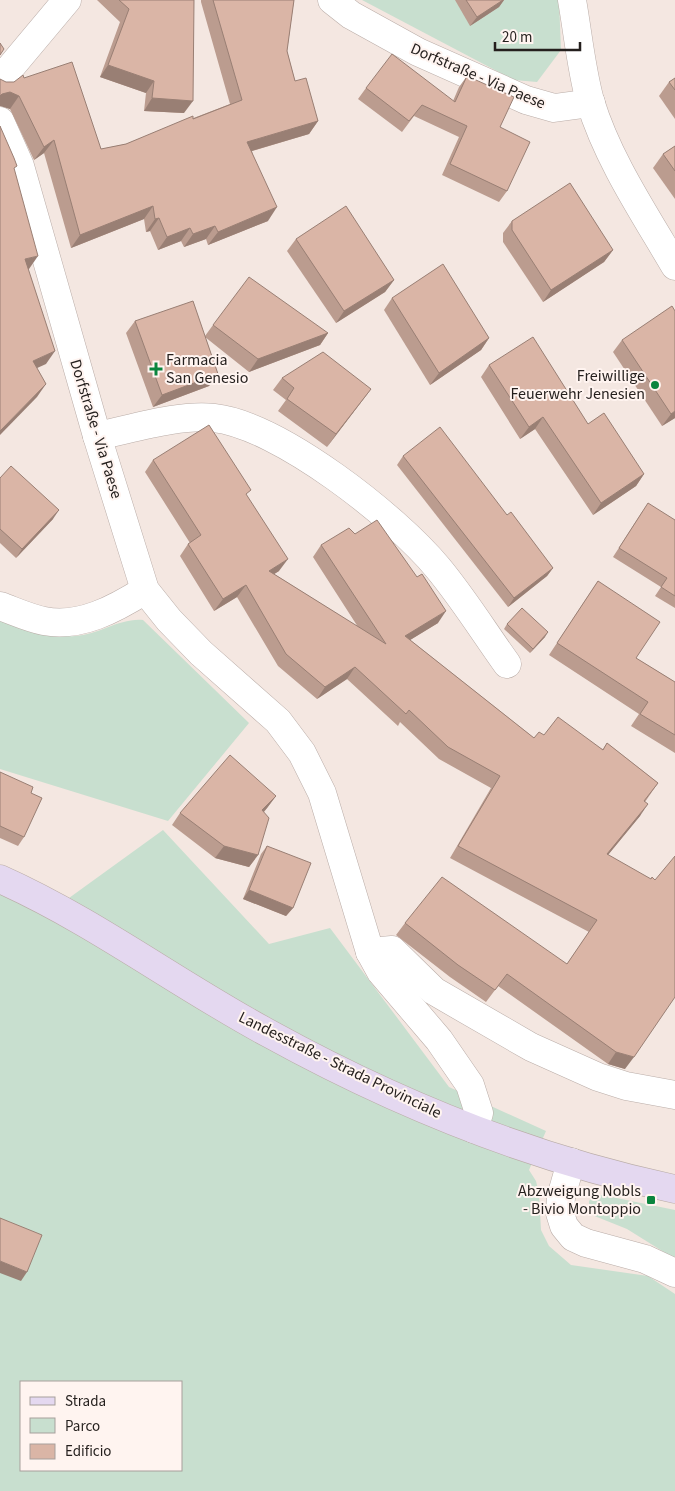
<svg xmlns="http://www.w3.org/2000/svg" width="675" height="1491" viewBox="0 0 675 1491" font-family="'Source Sans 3',sans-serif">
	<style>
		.green { fill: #c8dfcf; fill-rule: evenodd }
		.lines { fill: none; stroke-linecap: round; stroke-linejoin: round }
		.minor-casing { stroke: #baada8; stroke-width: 29 }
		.tertiary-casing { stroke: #baada8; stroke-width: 29 }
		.secondary-casing { stroke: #baada8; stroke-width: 29 }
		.minor { stroke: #fff; stroke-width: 28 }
		.tertiary { stroke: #fff; stroke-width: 28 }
		.secondary { stroke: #e4d8f0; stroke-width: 28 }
		.wall { fill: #bb9c8f }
		.shaded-wall { fill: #997f74 }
		.building { fill: #dab5a6; stroke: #997f74 }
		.poi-dot { fill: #0a853e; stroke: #fff4f0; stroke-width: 2 }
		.labels { text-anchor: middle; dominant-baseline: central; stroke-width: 4; stroke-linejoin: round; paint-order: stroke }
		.street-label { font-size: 16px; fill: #241f1d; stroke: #fff4f0 }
		.poi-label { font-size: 16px; fill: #241f1d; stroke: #fff4f0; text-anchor: end }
	</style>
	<rect width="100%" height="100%" fill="#f4e7e1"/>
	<g class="green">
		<polygon points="362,0 559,0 561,50 537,82 514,80"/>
		<path d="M0,615C23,623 51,638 75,636C99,635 119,618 143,620L249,723L168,821L0,769Z"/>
		<path d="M163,830L269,944L330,928L449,1087L546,1131L529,1170L536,1181L539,1194L541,1230L549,1246L571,1265L648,1276L675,1294V1491H0V865L69,898ZM21,1382H181V1470H21Z"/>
		<polygon points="602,1195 675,1210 675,1259 627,1229 592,1215 589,1209 589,1201 593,1196"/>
	</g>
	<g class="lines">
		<g class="minor-casing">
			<g id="minor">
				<polyline points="332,0 351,15 418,52 526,100 554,108 591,103"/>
				<path d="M572,0C578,34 581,68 590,101C608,160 644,213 675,266"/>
				<polyline points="0,80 67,0"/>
				<polyline points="0,121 20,166 97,436 145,590 169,620 201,653 278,721 302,753 322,793 370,952 381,972 439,1040 470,1085 479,1113 474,1129"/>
				<path d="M97,436C132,429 179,414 214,418C279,425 396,517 438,568C463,598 484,632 507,664"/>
				<path d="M0,606C14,611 29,618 44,621C80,628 115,609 145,590"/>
				<polyline points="370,952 392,950 434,991 531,1047 598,1077 626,1086 675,1095"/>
			</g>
		</g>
		<g class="tertiary-casing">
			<polyline id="tertiary" points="571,1162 561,1197 560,1213 564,1226 573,1237 586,1243 645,1259 675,1273"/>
		</g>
		<g class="secondary-casing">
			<path id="secondary" d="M0,879C94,921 177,984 268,1033C395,1103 533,1159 675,1189"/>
		</g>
		<use href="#minor" class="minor"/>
		<use href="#tertiary" class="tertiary"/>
		<use href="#secondary" class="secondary"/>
	</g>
	<g class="wall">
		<polygon points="97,0 194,0 184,113 144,111 146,93 100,77 120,22"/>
		<polygon points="201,0 294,0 287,51 295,81 318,121 309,134 252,151 268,221 208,245 206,239 184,247 181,241 158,250 150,231 146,232 144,219 71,248 44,153 34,160 10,109 1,105 6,82 14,82 24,78 101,149 126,144 230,104 201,2"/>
		<polygon points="455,0 504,0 499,7 470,26"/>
		<polygon points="467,76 500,127 507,191 499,202 442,175 459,137 414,116 402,132 358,99 366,88 453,101 459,87"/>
		<polygon points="675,78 675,119 659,96 669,82"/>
		<polygon points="675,146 675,199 653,168 663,154"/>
		<polygon points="512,221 613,250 604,262 543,302 503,242 503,233"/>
		<polygon points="296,239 394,280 385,292 336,323 287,251"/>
		<polygon points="392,298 489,338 481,350 430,385 384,310"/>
		<polygon points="135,321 205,336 213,325 328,333 320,345 249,372 205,337 218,374 209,386 153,407 126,333"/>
		<polygon points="622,340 675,418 662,426 613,352"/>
		<polygon points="489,365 588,424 644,474 636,486 593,515 535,429 520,439 481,377"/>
		<polygon points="282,378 371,389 327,447 278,411 286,400 273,390"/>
		<polygon points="403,456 507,515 553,568 547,576 508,607 397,465"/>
		<polygon points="153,460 247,496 279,571 274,574 358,627 313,557 321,545 438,623 410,640 534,738 544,735 603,749 607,743 658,783 645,802 640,816 608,855 625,1069 608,1064 498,986 486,1002 450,977 396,935 405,923 567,964 589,932 450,858 491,788 439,759 400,722 398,726 347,679 317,699 278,666 237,597 214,611 180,556 188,544 190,543 145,472"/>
		<polygon points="0,478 53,519 16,558 0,543"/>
		<polygon points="642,512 675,520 675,608 655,596 661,587 613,557"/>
		<polygon points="598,581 636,658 675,682 675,753 631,726 639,714 549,655"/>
		<polygon points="507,624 545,637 530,653 504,629"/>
		<polygon points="0,772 31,793 24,837 18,846 0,838"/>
		<polygon points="276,796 264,812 258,855 249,867 215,858 172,825 180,813"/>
		<polygon points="267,846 293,908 286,916 243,899 261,854"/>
	</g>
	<g class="shaded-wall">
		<polygon points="503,0 504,0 499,7 470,26 477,17"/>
		<polygon points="108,65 154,81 146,93 100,77"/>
		<polygon points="10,92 19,96 10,109 0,106 0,96 2,94"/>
		<polygon points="152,98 193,101 184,113 144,111"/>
		<polygon points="318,121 309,134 238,155 247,142"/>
		<polygon points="54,140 44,153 34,160 44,147"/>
		<polygon points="153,206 144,219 71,248 80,235"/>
		<polygon points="277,207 268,221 208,245 218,232"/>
		<polygon points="159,218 150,231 146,232 155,219"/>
		<polygon points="215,226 206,239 184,247 193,234"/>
		<polygon points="190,228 181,241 158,250 167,237"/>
		<polygon points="613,250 604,262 543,302 551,290"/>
		<polygon points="38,256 29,269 16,273 25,259"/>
		<polygon points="394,280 385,292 336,323 344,311"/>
		<polygon points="328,333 320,345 249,372 258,359"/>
		<polygon points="489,338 481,350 430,385 439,373"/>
		<polygon points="55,351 46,364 24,374 33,361"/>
		<polygon points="218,374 209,386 153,407 162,395"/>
		<polygon points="46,384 37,397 0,435 0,431"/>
		<polygon points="371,389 362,401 327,447 336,434"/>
		<polygon points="675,411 675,418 662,426 671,414"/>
		<polygon points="543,417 535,429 520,439 529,427"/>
		<polygon points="644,474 636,486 593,515 601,503"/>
		<polygon points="59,510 53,519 16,558 22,549"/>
		<polygon points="288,559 279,571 260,583 269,571"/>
		<polygon points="553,568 547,576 508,607 514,598"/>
		<polygon points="246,585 237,597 214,611 223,599"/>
		<polygon points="446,611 438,623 397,648 405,636"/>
		<polygon points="548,632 545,637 530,653 533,649"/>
		<polygon points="355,667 347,679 317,699 325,687"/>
		<polygon points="276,796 267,808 254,823 262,810"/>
		<polygon points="648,804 640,816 598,867 607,854"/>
		<polygon points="224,846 258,855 249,867 215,858"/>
		<polygon points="249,890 293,908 286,916 243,899"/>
		<polygon points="616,1052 634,1057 625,1069 608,1064"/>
		<polygon points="0,1261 27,1272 21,1281 0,1273"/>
	</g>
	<g class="building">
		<polygon points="119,0 194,0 193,101 152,98 154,81 108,65 129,9"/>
		<polygon points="213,0 294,0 287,51 295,81 306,78 318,121 247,142 277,207 218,232 215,226 193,234 190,228 167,237 159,218 155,219 153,206 80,235 54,140 44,147 19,96 10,92 2,94 0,96 0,79 6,82 14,82 23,75 24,78 72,62 101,149 126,144 193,116 193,119 242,100"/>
		<polygon points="466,0 503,0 477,17"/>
		<polygon points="0,43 4,49 0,55"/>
		<polygon points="392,54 455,102 467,76 514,97 500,127 530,142 507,191 450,164 467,126 422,105 409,121 366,88"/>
		<polygon points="675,78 675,90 669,82"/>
		<polygon points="0,126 14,158 17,166 14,168 38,256 25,259 55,351 33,361 46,384 0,431"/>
		<polygon points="675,146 675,171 663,154"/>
		<polygon points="570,183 613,250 551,290 512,230 512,221"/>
		<polygon points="346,206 394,280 344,311 296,239"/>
		<polygon points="443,264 489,338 439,373 392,298"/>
		<polygon points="249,277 328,333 258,359 213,325"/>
		<polygon points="193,301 218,374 162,395 135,321"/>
		<polygon points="672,306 675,311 675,411 671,414 622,340"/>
		<polygon points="533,337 588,424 604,413 644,474 601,503 543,417 529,427 489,365"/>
		<polygon points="323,352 371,389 336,434 287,399 294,388 282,378"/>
		<polygon points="209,425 251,490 246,494 288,559 269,571 386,644 321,545 349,528 355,534 377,520 417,577 422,574 446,611 405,636 534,738 539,732 544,735 558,717 603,750 607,743 658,783 644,801 648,804 607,854 651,879 652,877 655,880 675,856 675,997 634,1057 616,1052 507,974 495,990 458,965 405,923 442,877 567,964 597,920 458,846 500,776 448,747 409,710 406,714 355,667 325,687 286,654 246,585 223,599 188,544 201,535 153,460"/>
		<polygon points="440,427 507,515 511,512 553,568 514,598 403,456"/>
		<polygon points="11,466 59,510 22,549 0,529 0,478"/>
		<polygon points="648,503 675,520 675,596 661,587 667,578 619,548"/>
		<polygon points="598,581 660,622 636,658 675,682 675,735 640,714 648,702 557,643"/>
		<polygon points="522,608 548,632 533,649 507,624"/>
		<polygon points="230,755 276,796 262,810 269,818 258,855 224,846 180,813"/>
		<polygon points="0,772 33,787 31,793 42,798 24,837 0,826"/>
		<polygon points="267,846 311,863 293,908 249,890"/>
		<polygon points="0,1218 42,1235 27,1272 0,1261"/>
	</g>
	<g class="poi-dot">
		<path d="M153.5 361.5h5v5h5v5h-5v5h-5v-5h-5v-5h5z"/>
		<circle cx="655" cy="385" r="5"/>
		<rect x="646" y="1195" width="10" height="10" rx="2.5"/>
	</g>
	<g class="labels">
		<g class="street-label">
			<text transform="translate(478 76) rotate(23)">Dorfstraße - Via Paese</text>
			<text transform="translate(96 429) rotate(73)">Dorfstraße - Via Paese</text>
			<text transform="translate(340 1065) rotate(26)">Landesstraße - Strada Provinciale</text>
		</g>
		<g class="poi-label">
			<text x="166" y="360" text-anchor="start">Farmacia<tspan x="166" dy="18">San Genesio</tspan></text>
			<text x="645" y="376">Freiwillige<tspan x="645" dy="18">Feuerwehr Jenesien</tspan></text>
			<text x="641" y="1191">Abzweigung Nobls<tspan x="641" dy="18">- Bivio Montoppio</tspan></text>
		</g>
	</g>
	<rect x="20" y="1381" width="162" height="90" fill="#fff4f0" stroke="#a79f9c"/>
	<rect x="30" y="1397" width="25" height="8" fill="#e4d8f0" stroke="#a79f9c"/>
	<text x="65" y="1406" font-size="15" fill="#241f1d">Strada</text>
	<rect x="30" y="1418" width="25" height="15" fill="#c8dfcf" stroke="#a79f9c"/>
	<text x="65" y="1431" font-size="15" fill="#241f1d">Parco</text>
	<rect x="30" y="1444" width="25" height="15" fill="#dab5a6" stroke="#a79f9c"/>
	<text x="65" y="1456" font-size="15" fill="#241f1d">Edificio</text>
	<path d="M495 42v8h85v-8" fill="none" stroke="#241f1d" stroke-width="2.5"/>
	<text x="502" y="42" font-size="15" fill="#241f1d" stroke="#fff4f0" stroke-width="4" paint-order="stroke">20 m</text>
</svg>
